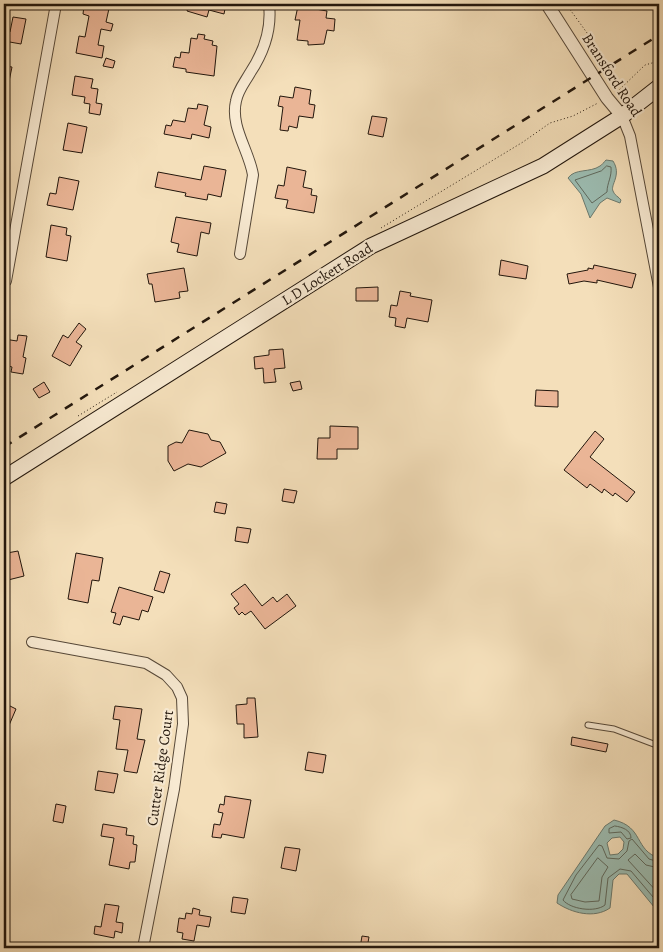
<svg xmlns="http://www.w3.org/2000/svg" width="663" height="952" viewBox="0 0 663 952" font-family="Alegreya,serif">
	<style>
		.water { fill: #9cbcb1; stroke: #6b7a6f; fill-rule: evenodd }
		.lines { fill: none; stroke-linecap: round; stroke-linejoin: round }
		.shore { stroke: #5f695e; stroke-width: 1 }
		.building { fill: #eab596; stroke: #22160c }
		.service-casing { stroke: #564838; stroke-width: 7 }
		.minor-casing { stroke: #564838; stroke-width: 12 }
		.tertiary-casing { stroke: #564838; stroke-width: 14 }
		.secondary-casing { stroke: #22160c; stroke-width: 17 }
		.path { stroke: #22160c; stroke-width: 1; stroke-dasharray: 1 2.5; stroke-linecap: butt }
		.service { stroke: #f8ead2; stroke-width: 5 }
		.minor { stroke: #f8ead2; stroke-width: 10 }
		.tertiary { stroke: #f8ead2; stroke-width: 12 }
		.secondary { stroke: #f8ead2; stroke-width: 15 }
		.rail { stroke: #22160c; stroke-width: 2.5; stroke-dasharray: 9 9; stroke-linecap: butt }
		.labels { text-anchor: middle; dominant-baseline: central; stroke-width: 4.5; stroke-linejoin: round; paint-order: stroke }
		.street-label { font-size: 15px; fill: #22160c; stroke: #f8ead2 }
	</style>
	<rect width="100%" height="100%" fill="#f4dfba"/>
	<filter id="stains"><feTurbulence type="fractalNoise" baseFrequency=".004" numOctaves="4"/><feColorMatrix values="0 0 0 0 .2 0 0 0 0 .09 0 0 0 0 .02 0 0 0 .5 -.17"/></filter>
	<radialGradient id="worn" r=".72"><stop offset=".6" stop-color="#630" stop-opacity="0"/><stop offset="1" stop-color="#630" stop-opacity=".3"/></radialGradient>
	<g class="water">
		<path d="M606,160L613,161C622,175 610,185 613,191C614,195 619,197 621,200L620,203L607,198L600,203L590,218L581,194L568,178C575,168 590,173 600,166C602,165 604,162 606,160Z"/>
		<path d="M614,820C644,827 634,850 659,858V913L627,874H619L613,880L610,908C594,919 572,913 557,903L558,895L605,826ZM620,837L624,842L623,849L618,854L610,855L607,843L612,838Z"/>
	</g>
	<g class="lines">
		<g class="shore">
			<path d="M607,166L611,167C612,177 607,183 607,192L592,203L575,180L601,171Z"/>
			<path d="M615,826C622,827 631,830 631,838L627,839L621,832L609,833V829Z"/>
			<polygon points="598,858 608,867 602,877 599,901 585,902 572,899 571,895"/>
			<path d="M659,862L649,859L632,839L629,841L627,851L619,859L607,858L602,846L599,845L576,875L563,900C570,909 595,913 605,905L608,878L620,869L631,871L659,904"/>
			<polyline points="659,868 646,865 635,854 628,860 659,894"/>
		</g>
	</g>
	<g class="building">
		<polygon points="96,4 110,4 106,22 113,24 111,31 101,29 98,45 104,46 102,58 76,53 79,36 85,37 89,16 83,14 84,6 95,8"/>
		<polygon points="189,4 226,4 224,14 209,10 207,17 187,11"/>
		<polygon points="298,6 327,11 326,18 335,19 334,31 327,30 324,44 308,45 308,41 297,40 300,20 295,20"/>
		<polygon points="13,17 26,19 21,44 4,41 4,31 10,32"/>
		<polygon points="198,34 205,35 204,39 213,41 212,45 217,46 214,76 186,72 186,69 173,67 175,57 180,58 181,52 189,53 191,38 197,39"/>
		<polygon points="106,58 115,61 113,68 103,66"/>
		<polygon points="4,66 12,67 7,91 4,91"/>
		<polygon points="75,76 93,79 91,88 98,89 96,103 102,104 100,115 89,113 90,104 84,103 85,97 72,95"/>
		<polygon points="295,87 311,90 309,104 315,105 313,118 299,116 297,128 289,126 288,131 280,130 283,107 278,106 280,96 293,98"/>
		<polygon points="198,104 208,106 204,125 211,127 209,138 192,134 191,139 164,134 166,125 171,126 173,120 185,122 188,108 197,109"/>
		<polygon points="372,116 387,118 383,137 368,134"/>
		<polygon points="68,123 87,127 82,153 63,150"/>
		<polygon points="204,166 226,170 221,197 208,194 207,200 185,196 186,193 155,187 158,172 201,180"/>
		<polygon points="287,167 306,171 303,187 312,189 311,195 317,196 314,213 286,208 288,200 275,198 278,185 284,186"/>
		<polygon points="59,177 79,181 73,210 47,205 50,193 56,194"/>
		<polygon points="176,217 211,223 209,234 201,232 197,256 177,252 179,244 171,242"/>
		<polygon points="51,225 67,228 66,235 71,236 67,261 46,257"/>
		<polygon points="501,260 528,266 526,279 499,275"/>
		<polygon points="594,265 636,274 632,288 597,280 597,283 584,281 569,284 567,274 588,270 588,268 593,269"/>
		<polygon points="184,268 188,291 179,292 180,298 155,302 152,284 149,284 147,274"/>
		<polygon points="378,287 378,301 356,301 356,288"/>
		<polygon points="400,291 411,293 410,296 432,300 428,322 407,318 405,328 395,326 396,318 389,317 391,305 397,306"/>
		<polygon points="79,323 86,329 76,342 82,346 70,366 52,356 63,335 68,338"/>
		<polygon points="18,335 27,336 23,357 26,358 23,374 11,372 12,367 4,365 4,339 17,341"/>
		<polygon points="283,349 285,368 274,369 276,382 264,383 263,368 255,369 254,357 269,355 269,350"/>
		<polygon points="300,381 302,389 293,391 290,383"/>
		<polygon points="44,382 50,392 39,398 33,389"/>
		<polygon points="536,390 558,391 558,407 535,406"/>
		<polygon points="330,426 358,427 358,449 337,449 337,459 317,459 318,438 330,438"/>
		<polygon points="189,430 208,434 211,440 220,442 226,453 201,467 188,464 174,471 168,461 168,446 176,442 182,443"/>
		<polygon points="595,431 604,439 590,457 635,492 627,502 615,493 613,496 604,489 602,493 590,484 587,488 564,470"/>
		<polygon points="284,489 297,491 294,503 282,501"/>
		<polygon points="216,502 227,504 225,514 214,512"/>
		<polygon points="237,527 251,529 248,543 235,541"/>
		<polygon points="18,551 24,576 4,581 4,561 9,560 7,553"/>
		<polygon points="76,553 103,558 99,581 92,580 88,603 68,599"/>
		<polygon points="160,571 170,574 164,593 154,590"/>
		<polygon points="245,584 262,606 273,597 277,602 287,594 296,606 265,629 251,611 245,615 242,612 239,615 234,608 239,604 231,594"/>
		<polygon points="119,587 153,597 148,612 142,610 139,620 123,616 120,625 113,623 116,613 111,612"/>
		<polygon points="247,698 255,698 258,737 244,738 244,724 237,724 236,705 247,704"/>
		<polygon points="4,703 16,709 4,737"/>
		<polygon points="115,706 142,709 137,739 145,740 137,773 124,771 128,750 116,749 120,720 113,719"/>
		<polygon points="572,737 608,744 606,752 571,745"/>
		<polygon points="308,752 326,755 323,773 305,770"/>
		<polygon points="98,771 118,774 114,793 95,790"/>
		<polygon points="225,796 251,800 244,838 222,834 221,838 212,837 214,824 220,825 223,813 218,812 220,804 224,805"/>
		<polygon points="56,804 66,806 63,823 53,821"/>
		<polygon points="103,824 127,828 126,835 134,836 133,844 137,845 135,862 130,862 129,869 109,865 114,838 101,836"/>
		<polygon points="285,847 300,849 296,871 281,868"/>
		<polygon points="233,897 248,899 245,914 231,912"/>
		<polygon points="105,904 119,906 116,922 123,923 122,933 115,931 114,938 94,934 95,926 101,927"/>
		<polygon points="193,908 200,910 199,915 211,917 209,927 197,925 194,941 182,939 183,933 177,932 179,918 185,919 186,913 192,914"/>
		<polygon points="362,936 369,937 367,948 360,948"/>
	</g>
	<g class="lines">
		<g class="service-casing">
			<polyline id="service" points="588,725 614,729 659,746"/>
		</g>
		<g class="minor-casing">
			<g id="minor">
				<polyline points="622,116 630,136 659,287"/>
				<path d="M240,254L253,175C249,150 230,127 236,101C238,90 245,82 250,73C264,52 272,30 269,4"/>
				<polyline points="6,281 56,4"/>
				<polyline points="32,642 146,663 166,675 177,687 182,698 183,724 174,789 143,948"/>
			</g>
		</g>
		<g class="tertiary-casing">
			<polyline id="tertiary" points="547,4 607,98 622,116"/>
		</g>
		<g class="secondary-casing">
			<polyline id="secondary" points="4,478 371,246 543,166 622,116 659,87"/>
		</g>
		<g class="path">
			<polyline points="566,4 590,37 593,56"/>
			<polyline points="597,61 618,91"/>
			<polyline points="617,92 645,65 659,61"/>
			<polyline points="381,228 523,142 550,123 573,116 598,103"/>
			<polyline points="78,416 117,392"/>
		</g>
		<use href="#service" class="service"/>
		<use href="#minor" class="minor"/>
		<use href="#tertiary" class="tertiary"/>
		<use href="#secondary" class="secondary"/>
		<polyline class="rail" points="4,447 659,35"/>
	</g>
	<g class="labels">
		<g class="street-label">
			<text transform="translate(612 75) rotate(57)">Bransford Road</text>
			<text transform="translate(327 274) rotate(-32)">L D Lockett Road</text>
			<text transform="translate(160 768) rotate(-82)">Cutter Ridge Court</text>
		</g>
	</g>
	<rect width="663" height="952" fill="none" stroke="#f4dfba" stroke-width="20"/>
	<rect x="5" y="5" width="653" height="942" fill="none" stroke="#22160c" stroke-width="2.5"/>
	<rect x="10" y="10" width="643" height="932" fill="none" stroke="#22160c"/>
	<rect width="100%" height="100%" filter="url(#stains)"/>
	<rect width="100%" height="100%" fill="url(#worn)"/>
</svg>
